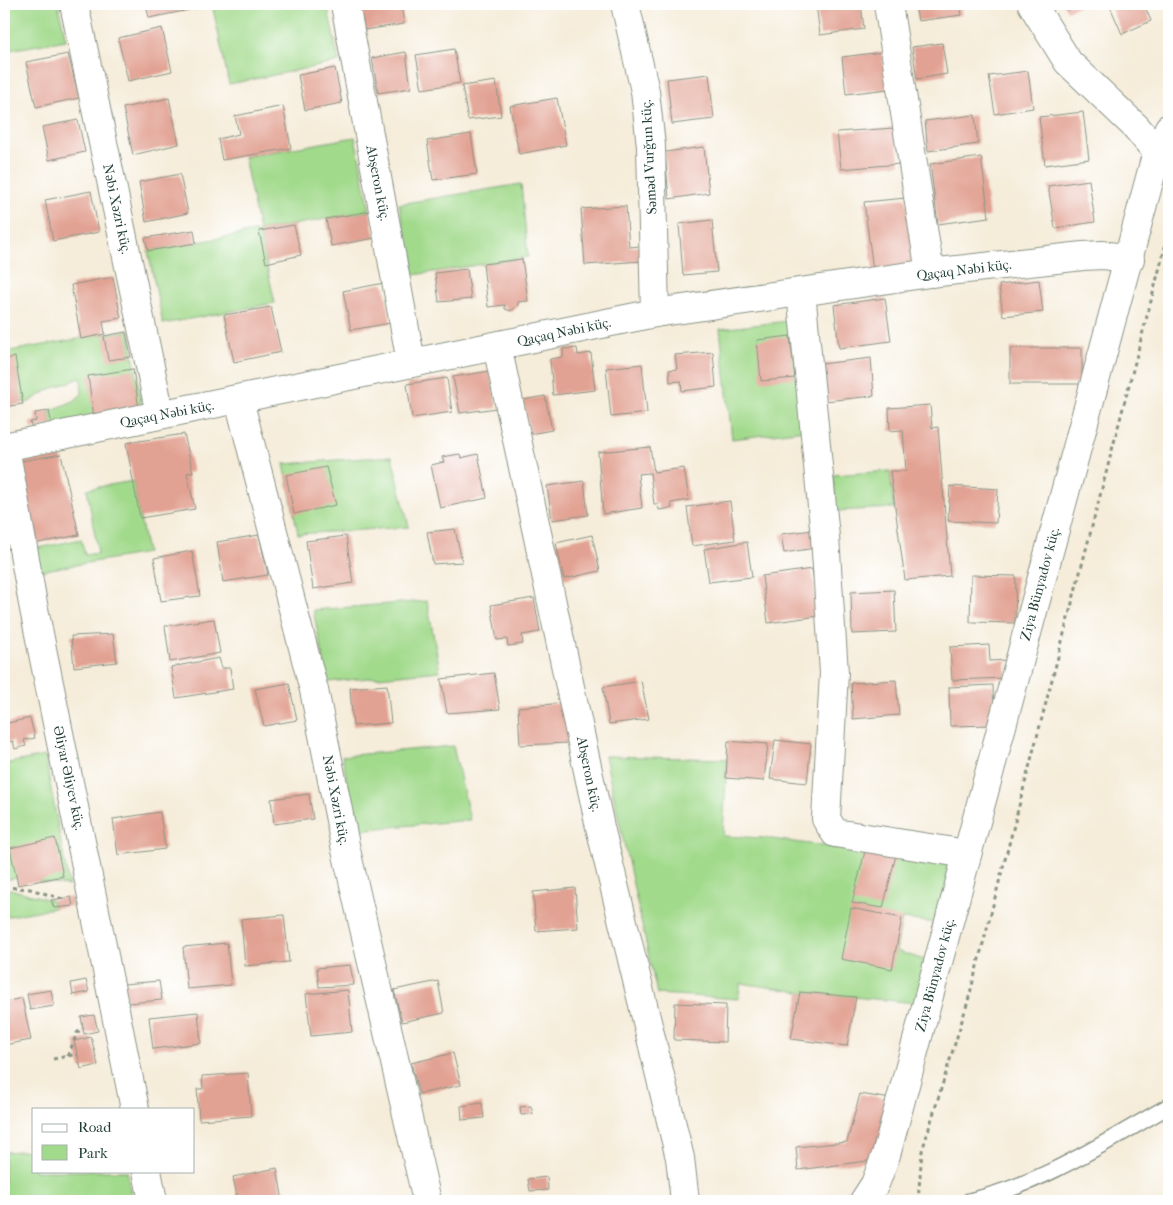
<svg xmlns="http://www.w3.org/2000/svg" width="1173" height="1205" viewBox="0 0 1173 1205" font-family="'IM FELL French Canon',serif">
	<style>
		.green { fill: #a2da8c; stroke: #608c60 }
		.building { fill: #e2a293 }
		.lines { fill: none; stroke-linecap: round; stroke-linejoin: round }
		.lane-casing { stroke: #8a9486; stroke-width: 18 }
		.street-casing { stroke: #8a9486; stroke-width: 30 }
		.path { stroke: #8a9486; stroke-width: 3; stroke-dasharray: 4 4; stroke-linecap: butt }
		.lane { stroke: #fff; stroke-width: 15 }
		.street { stroke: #fff; stroke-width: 28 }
		.labels { text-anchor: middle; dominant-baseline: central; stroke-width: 5; stroke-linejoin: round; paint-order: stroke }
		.street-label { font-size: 14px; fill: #1f3d34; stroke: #fff }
	</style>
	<rect width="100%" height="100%" fill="#fff"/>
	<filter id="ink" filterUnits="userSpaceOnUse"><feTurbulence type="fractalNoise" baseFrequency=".02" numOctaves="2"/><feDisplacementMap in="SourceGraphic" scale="10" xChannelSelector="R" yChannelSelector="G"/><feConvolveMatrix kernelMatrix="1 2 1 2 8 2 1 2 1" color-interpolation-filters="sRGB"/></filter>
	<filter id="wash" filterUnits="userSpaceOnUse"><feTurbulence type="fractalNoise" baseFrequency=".0096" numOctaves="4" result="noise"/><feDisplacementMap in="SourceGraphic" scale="20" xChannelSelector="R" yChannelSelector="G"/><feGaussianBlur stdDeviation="1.12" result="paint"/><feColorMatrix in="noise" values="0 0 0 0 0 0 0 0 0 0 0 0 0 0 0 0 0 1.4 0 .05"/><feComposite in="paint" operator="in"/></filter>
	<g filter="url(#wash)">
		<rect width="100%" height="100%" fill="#f5ecd9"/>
		<g class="green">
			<polygon points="4,4 58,4 66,40 4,51"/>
			<polygon points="212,4 327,4 339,62 229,84"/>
			<polygon points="355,137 370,211 259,231 275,303 163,324 148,251 259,231 244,157"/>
			<polygon points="521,184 528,257 414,275 399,204"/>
			<polygon points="796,320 805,430 732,439 720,329"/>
			<polygon points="129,330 142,408 52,425 49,411 74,401 82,394 81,378 50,389 29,402 4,407 4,352"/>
			<polygon points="392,456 409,527 298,534 284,464"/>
			<polygon points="890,471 894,508 836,511 833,475"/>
			<polygon points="133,481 147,553 39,571 34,549 81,539 85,555 98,553 87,489"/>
			<polygon points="427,601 440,671 328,682 313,610"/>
			<polygon points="453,746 470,820 357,830 342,756"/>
			<polygon points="45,756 69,886 17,878 4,880 4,764"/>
			<polygon points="605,756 727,759 723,836 764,838 946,862 952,870 938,923 902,919 896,951 928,961 917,1003 800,992 741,983 738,999 657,994"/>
			<polygon points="10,889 51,900 54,908 4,917 4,890"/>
			<polygon points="34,1150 34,1171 127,1171 132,1201 4,1201 4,1152"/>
		</g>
		<g id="blocks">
			<g class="building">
				<polygon points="146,4 203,4 204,7 149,18"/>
				<polygon points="360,4 401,4 404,24 364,30"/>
				<polygon points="816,4 861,4 864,29 820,35"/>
				<polygon points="915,4 960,4 962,15 918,21"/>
				<polygon points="1063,4 1083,4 1067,11"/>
				<polygon points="1109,4 1144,4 1151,21 1122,34"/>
				<polygon points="162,28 172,71 128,81 118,38"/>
				<polygon points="942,43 947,74 917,79 912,47"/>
				<polygon points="454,49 460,83 422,89 416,55"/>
				<polygon points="406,52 411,88 378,93 372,58"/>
				<polygon points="882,52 888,89 846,94 842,57"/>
				<polygon points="68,54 79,98 36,107 26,62"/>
				<polygon points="335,68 342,103 305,110 298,75"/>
				<polygon points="1028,71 1033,108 995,114 989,76"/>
				<polygon points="709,74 714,119 672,124 667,79"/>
				<polygon points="496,81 501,116 468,120 462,86"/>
				<polygon points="169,98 179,144 133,155 123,108"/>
				<polygon points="557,98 566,145 519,154 510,106"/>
				<polygon points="283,106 291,148 222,160 218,139 239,134 235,116"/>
				<polygon points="1083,112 1089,159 1045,165 1039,117"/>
				<polygon points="975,115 978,144 928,151 925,121"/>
				<polygon points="78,120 85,152 49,160 42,127"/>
				<polygon points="894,128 900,164 841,169 837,132"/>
				<polygon points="471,134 477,174 433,180 427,141"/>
				<polygon points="704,147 709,193 669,199 665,152"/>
				<polygon points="981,157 989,217 938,224 930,164"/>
				<polygon points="180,174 188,213 146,222 139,182"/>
				<polygon points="1089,180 1095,222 1055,228 1048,186"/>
				<polygon points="91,191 99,232 53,241 45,200"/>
				<polygon points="906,198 917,266 873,270 864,202"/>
				<polygon points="626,206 629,247 641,246 643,261 585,265 581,209"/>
				<polygon points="370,211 375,238 331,246 326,219"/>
				<polygon points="712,220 717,272 683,275 679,224"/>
				<polygon points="294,225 301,255 266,263 259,231"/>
				<polygon points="194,230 196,243 148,251 145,238"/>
				<polygon points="522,259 528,301 518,302 518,305 511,311 505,309 505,305 488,307 483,264"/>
				<polygon points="467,269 471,299 439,302 435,273"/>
				<polygon points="113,277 121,318 103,321 105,334 81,339 71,285"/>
				<polygon points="1039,280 1043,312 1003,316 999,285"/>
				<polygon points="384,283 391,323 351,330 343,291"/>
				<polygon points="885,298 891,341 839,348 834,305"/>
				<polygon points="271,307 281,352 234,362 224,315"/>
				<polygon points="126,332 131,357 108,360 104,336"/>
				<polygon points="790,336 795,378 761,381 757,340"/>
				<polygon points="577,348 578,355 591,353 595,390 553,395 550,359 563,357 563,349"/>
				<rect x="1010" y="348" width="72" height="36"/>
				<polygon points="713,352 716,387 682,391 681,381 670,382 669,370 677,369 675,355"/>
				<polygon points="15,357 23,404 4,407 4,359"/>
				<polygon points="871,358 874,396 825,401 821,364"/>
				<polygon points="642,364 647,413 611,417 606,368"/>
				<polygon points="133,369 139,409 94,417 88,376"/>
				<polygon points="490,371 497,408 460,413 453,377"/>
				<polygon points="447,378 452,412 412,418 407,384"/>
				<polygon points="545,396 552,430 530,434 523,400"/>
				<polygon points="930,405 932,428 938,427 950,576 905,580 890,471 906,471 903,430 890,431 889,408"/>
				<polygon points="49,411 52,425 32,429 30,422 36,421 35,413"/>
				<polygon points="184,434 193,472 187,473 195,509 140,518 126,443"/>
				<polygon points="650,447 654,472 684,468 689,500 671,503 672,508 659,510 658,504 654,504 650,473 638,474 642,508 603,514 598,452"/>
				<polygon points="61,454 79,535 33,544 16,462"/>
				<polygon points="460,454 461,458 478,454 487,498 440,508 431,465 444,462 442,457"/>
				<polygon points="326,467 336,505 294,514 286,475"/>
				<polygon points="584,481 588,515 552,520 547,486"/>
				<polygon points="950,486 998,489 996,523 948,521"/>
				<polygon points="730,501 735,540 692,546 687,507"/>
				<polygon points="455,529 462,562 433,564 427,532"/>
				<polygon points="813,530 815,548 784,553 781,534"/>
				<polygon points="259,535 268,575 223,582 217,542"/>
				<polygon points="592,535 600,571 564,579 556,543"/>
				<polygon points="346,536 353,583 313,589 306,541"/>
				<polygon points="747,542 752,577 709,582 704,549"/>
				<polygon points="192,551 200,596 161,601 154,558"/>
				<polygon points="812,569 819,616 768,623 762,576"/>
				<polygon points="971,575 1016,576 1015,623 970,622"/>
				<polygon points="894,590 896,632 852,634 851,592"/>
				<polygon points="534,598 540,632 522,635 523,644 508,646 507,639 497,640 491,605"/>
				<polygon points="214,619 220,653 170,662 165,626"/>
				<polygon points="113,634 117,662 74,667 71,636"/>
				<polygon points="989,645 990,661 1006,660 1007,678 952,680 950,647"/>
				<polygon points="219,658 222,668 230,668 233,689 176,698 171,667"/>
				<polygon points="494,673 500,709 447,713 441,679"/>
				<polygon points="896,680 899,715 853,719 851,683"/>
				<polygon points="641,681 649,719 609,724 603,687"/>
				<polygon points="289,683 297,720 264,726 255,689"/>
				<polygon points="387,685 391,723 353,726 350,688"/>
				<polygon points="993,685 994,725 950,726 949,687"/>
				<polygon points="564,703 569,743 520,745 518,707"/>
				<polygon points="30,718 35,738 24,740 26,746 15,749 13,741 4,743 4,724"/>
				<polygon points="775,740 811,744 807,783 770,779"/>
				<polygon points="728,741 768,744 764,781 726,778"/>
				<polygon points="309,794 313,819 274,824 271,799"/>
				<polygon points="160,812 165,849 118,855 113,819"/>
				<polygon points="55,838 63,876 18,885 10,848"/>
				<polygon points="865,851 896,855 883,908 852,903"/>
				<polygon points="575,888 578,928 536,931 533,892"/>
				<polygon points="71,897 73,906 54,908 51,900"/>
				<polygon points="851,908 902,918 892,969 841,959"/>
				<polygon points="284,915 289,962 245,966 241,919"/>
				<polygon points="227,943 231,985 187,989 183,947"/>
				<polygon points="350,965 354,985 319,987 317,968"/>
				<polygon points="86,980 89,992 73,995 71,983"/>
				<polygon points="159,981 162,1000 128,1003 124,984"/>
				<polygon points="438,981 444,1013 402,1022 394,990"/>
				<polygon points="51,990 54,1006 30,1010 27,994"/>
				<polygon points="348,990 352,1032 311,1036 306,994"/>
				<polygon points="800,992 856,997 847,1046 791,1039"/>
				<polygon points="22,998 31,1040 4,1045 4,1002"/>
				<polygon points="675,1003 726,1005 725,1042 674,1040"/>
				<polygon points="198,1012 201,1043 153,1049 149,1017"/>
				<polygon points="94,1015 98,1031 84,1034 81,1017"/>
				<polygon points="91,1037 98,1065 81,1069 74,1041"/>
				<polygon points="453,1053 461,1085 419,1094 411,1063"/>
				<polygon points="248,1073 251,1116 199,1120 197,1089 203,1089 202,1076"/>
				<polygon points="860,1094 891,1099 875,1160 798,1170 796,1147 847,1142"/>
				<polygon points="482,1103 484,1118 462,1120 461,1106"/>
				<polygon points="531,1106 533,1114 521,1115 520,1107"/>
				<polygon points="277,1168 283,1201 238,1201 233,1177"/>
				<polygon points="547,1177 548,1190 530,1191 528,1179"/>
			</g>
		</g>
	</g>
	<g filter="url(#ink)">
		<use href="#blocks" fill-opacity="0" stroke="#8a9486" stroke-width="1"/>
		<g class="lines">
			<g class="lane-casing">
				<path id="lane" d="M969,1201C1041,1185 1105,1142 1169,1106"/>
			</g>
			<g class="street-casing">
				<g id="street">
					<polyline points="74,4 160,414"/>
					<polyline points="345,4 411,362"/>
					<polyline points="625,4 645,91 651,146 655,313"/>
					<polyline points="888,4 930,273"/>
					<polyline points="1157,152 1169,128"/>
					<polyline points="801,292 825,537 834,673 826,819 835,833 967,854"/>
					<polyline points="497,346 600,827 680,1158 685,1201"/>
					<polyline points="239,400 314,690 346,850 427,1201"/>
					<polyline points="4,447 655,313 930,273 1083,256 1103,255 1130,259"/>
					<polyline points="5,447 33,604 135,1109"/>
					<polyline points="147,1171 153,1201"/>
					<polyline points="864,1201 875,1184 886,1155 1157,152 1136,127 1068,62 1032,4"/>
				</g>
			</g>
			<g class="path">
				<polyline points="4,887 30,889 63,899"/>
				<polyline points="68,1056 77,1033 83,1028"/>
				<polyline points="53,1059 78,1054"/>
				<polyline points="918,1201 922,1151 968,1001 1169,232"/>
			</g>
			<use href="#lane" class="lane"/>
			<use href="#street" class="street"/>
		</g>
	</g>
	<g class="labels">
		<g class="street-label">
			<text transform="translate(649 157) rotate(-93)">Səməd Vurğun küç.</text>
			<text transform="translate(378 183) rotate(79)">Abşeron küç.</text>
			<text transform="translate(117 209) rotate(78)">Nəbi Xəzri küç.</text>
			<text transform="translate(964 270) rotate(-7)">Qaçaq Nəbi küç.</text>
			<text transform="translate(564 332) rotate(-12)">Qaçaq Nəbi küç.</text>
			<text transform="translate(167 414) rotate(-11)">Qaçaq Nəbi küç.</text>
			<text transform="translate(1040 584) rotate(-75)">Ziya Bünyadov küç.</text>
			<text transform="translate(589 774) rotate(78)">Abşeron küç.</text>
			<text transform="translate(69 778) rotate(78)">Əliyar Əliyev küç.</text>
			<text transform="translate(336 800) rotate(79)">Nəbi Xəzri küç.</text>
			<text transform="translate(935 975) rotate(-75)">Ziya Bünyadov küç.</text>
		</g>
	</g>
	<rect width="1173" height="1205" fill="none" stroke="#fff" stroke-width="20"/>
	<rect x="32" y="1108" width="162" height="65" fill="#ffffff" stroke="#a5b1ae"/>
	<rect x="42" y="1124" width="25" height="8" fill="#ffffff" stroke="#a5b1ae"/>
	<text x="78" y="1132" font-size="15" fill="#1f3d34">Road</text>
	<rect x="42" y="1145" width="25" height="15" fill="#a2da8c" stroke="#a5b1ae"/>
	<text x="78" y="1158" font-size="15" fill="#1f3d34">Park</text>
</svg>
